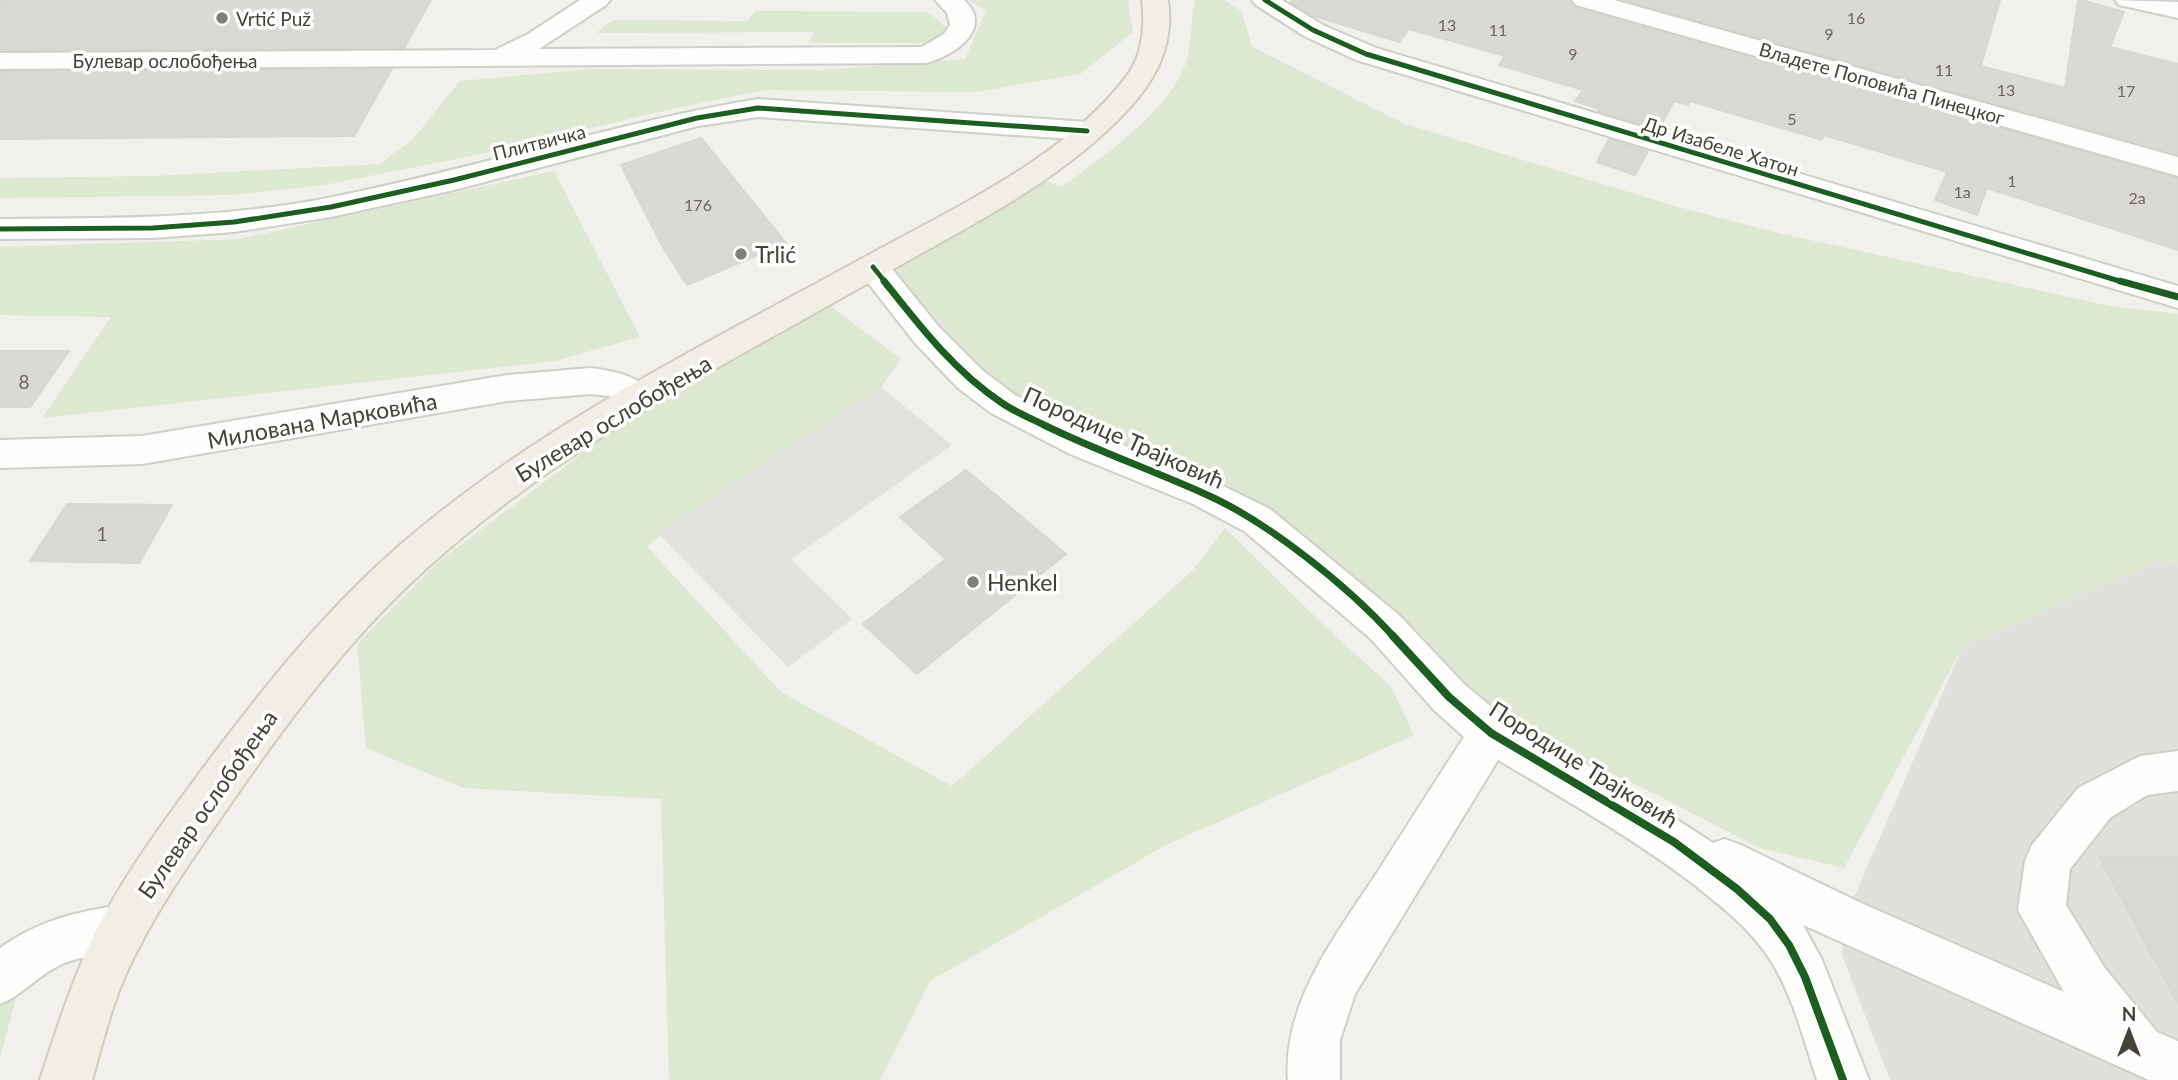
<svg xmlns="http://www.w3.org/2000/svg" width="2178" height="1080" viewBox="0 0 2178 1080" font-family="Lato,sans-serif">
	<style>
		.industrial { fill: #e2e0dc }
		.green { fill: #dce8cf }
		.parking { fill: #e2e1dd }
		.building { fill: #dad9d5; stroke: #d9d7d2; stroke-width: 2 }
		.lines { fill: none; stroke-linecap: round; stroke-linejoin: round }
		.minor-casing { stroke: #cfceca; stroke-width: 4 }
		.major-casing { stroke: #d1cdbc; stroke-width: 4 }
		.minor { fill: #fdfdfc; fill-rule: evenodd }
		.major { fill: #f0eee5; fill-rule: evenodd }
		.cycleway-far2-casing { stroke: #fff; stroke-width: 9 }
		.cycleway-far1-casing { stroke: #fff; stroke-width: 11 }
		.cycleway-casing { stroke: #fff; stroke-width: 12 }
		.cycleway-far2 { stroke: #1b5e20; stroke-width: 5 }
		.cycleway-far1 { stroke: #1b5e20; stroke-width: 7 }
		.cycleway { stroke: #1b5e20; stroke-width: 8 }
		.poi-dot { fill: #827f78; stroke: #fff; stroke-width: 2.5 }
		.labels { text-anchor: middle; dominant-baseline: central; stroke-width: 7; stroke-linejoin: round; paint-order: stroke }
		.far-number-label { font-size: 16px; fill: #6c6861 }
		.far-poi-label { font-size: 19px; fill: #464239; stroke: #fff; text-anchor: start }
		.far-street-label { font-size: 19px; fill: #464239; stroke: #fff }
		.number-label { font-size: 19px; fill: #6c6861 }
		.poi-label { font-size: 23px; fill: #464239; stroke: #fff; text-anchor: start }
		.street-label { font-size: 23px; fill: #464239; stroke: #fff }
	</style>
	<rect width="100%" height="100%" fill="#f1f0ec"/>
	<polygon class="industrial" points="2158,561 2178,562 2178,1080 1890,1080 1842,955 1844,920 1963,646"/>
	<g class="green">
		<polygon points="968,0 1128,0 1133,32 1080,74 976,92 764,90 659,112 496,151 325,185 231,195 0,198 0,178 155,176 380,164 413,139 460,81 591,69 824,70 965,59 986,11"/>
		<path d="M1195,0H1224L1242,12L1252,47L1405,124L1675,206L1774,232L2110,306L2178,314V562L2158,561L1963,646L1844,868L1760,848L1653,793L1495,718L1257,520L1003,404L873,267L1031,175L1062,187C1102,157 1171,110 1187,60C1192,41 1191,19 1195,0Z"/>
		<polygon points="755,11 927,12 950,30 943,38 926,43 808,43 815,32 596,33 613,20 747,21"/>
		<polygon points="554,171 640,337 555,361 42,418 111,317 0,315 0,247 238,239"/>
		<polygon points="827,304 901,359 881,387 681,518 647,547 781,692 952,786 1192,571 1225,528 1336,637 1391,686 1414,735 1166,845 930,981 880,1080 669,1080 661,799 464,788 366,748 357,644 438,562 640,410"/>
		<polygon points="27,956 0,1058 0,980"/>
	</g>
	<polygon class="parking" points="881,387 952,445 791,559 852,619 788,667 658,533"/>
	<g class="building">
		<polygon points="0,0 431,0 404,48 0,50"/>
		<polygon points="1292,0 1569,0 1575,8 2178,178 2178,250 1987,188 1977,215 1935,200 1947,172 1824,135 1822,140 1690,101 1688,105 1674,101 1659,129 1598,111 1599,109 1575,101 1583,90 1499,65 1505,56 1409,29 1399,42 1314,16 1291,3"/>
		<polygon points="1624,0 2000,0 1981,66 2065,88 2078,0 2081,0 2124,12 2110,47 2178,64 2178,154"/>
		<polygon points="392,69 354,136 0,139 0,72"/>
		<polygon points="701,138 786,243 687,285 662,246 621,165"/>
		<polygon points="1609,139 1648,151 1635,175 1597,162"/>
		<polygon points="0,351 69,351 30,407 0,407"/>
		<polygon points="966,470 1066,554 917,674 863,624 946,559 900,517"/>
		<polygon points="67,504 172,505 139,563 30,561"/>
		<polygon points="2099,857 2178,857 2178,1003"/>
	</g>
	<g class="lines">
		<g class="minor-casing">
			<g id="minor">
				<path d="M580,0H610L606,5L539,49L922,47L944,34L950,25L947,13L935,0H964C995,28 954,56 926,63L0,69V53L495,50L528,34Z"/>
				<polygon points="1252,0 1282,0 1323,25 1376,48 2178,286 2178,308 1356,60 1304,36 1256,5"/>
				<polygon points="1572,0 1614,0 2178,157 2178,176 1576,5"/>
				<polygon points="2115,0 2178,2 2178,18 2119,5"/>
				<path d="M758,99L1087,122L1097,125L1101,131L1097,137L1087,140L758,117L698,126L454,190L331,217L234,232L153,238L0,239V219C112,218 223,219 333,197C476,168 615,123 758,99Z"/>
				<path d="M873,256L884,259L939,327L982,370L1015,395L1096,434L1219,484L1270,509L1399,615L1464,684L1506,719L1620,783L1713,843L1725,839L1741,845L1861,903L2064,992L2018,910L2025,861L2032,845L2078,788L2140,756L2178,751V791L2147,795L2110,818L2070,869L2066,905L2104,967L2157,1032L2178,1041V1080H2149L1803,925L1822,960L1869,1080H1817C1804,1041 1793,996 1771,961C1751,929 1721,906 1692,883C1631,837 1564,799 1498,760L1355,994L1340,1040V1080H1288C1282,1001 1340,930 1380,868C1408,824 1436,780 1464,737L1434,710L1371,639L1244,531L1193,504L1070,454L991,413L958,388L915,343L862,275L857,267L862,259Z"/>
				<path d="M590,368C615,371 643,376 656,399L650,408L638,412L626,408L609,396L590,394L507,401L142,464L0,468V440L142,436L507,375Z"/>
				<path d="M123,905L140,912L147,929L140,946C114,956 85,953 60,965C37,976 23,995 0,1004V948C37,921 78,911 123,905Z"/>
			</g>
		</g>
		<g class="major-casing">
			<path id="major" d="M1142,0H1168C1175,49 1153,85 1119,119C1053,185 968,227 888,272C730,362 563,445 427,568C348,639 285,725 225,812C189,864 152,916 126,974C111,1008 102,1045 92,1080H40C56,1031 71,983 93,937C121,879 160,827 198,775C259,693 322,613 399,546C537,426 704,345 863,258C951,209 1064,159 1126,77C1143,55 1145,26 1142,0Z"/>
		</g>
		<use href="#minor" class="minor"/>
		<use href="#major" class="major"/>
		<g class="cycleway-far2-casing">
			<g id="cycleway-far2">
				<polyline points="1265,0 1313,30 1366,54 2126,283"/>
				<polyline points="0,229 153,228 234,222 331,207 454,180 697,118 758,108 1087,131"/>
				<polyline points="873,267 886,283"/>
			</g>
		</g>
		<g class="cycleway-far1-casing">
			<g id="cycleway-far1">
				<path d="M884,281C919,325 954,371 1002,403C1015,412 1030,418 1044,425C1097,451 1152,470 1205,494C1267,521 1348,586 1394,637"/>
				<polyline points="2120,281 2178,297"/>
			</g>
		</g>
		<g class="cycleway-casing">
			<polyline id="cycleway" points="1392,635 1449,697 1491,733 1674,842 1737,889 1770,919 1789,945 1805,977 1843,1080"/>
		</g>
		<use href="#cycleway-far2" class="cycleway-far2"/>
		<use href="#cycleway-far1" class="cycleway-far1"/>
		<use href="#cycleway" class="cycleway"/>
	</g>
	<g class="poi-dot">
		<circle cx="222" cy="18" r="7"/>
		<circle cx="741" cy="254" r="7"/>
		<circle cx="973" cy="582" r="7"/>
	</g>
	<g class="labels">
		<g class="far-number-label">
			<text x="1856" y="17">16</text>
			<text x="1447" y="24">13</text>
			<text x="1498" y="29">11</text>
			<text x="1829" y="33">9</text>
			<text x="1573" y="53">9</text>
			<text x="1944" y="69">11</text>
			<text x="2006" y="89">13</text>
			<text x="2126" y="90">17</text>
			<text x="1792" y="118">5</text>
			<text x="2012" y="180">1</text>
			<text x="1962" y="191">1a</text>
			<text x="2137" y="197">2a</text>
			<text x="698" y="204">176</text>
		</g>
		<g class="far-poi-label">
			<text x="236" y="18">Vrtić Puž</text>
		</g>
		<g class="far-street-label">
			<text x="165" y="60">Булевар ослобођења</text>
			<text transform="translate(1882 83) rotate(16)">Владете Поповића Пинецког</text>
			<text transform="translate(539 142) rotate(-14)">Плитвичка</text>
			<text transform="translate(1721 146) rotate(17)">Др Изабеле Хатон</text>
		</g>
		<g class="number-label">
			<text x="24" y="381">8</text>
			<text x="102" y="533">1</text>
		</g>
		<g class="poi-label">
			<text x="755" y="254">Trlić</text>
			<text x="987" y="582">Henkel</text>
		</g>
		<g class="street-label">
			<text transform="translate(613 418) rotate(-31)">Булевар ослобођења</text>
			<text transform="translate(322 420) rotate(-10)">Милована Марковића</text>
			<text transform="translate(1124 437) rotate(24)">Породице Трајковић</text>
			<text transform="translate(1584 764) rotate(32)">Породице Трајковић</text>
			<text transform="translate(207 804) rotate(-55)">Булевар ослобођења</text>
		</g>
	</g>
	<g transform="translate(2129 1031)" stroke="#ffffff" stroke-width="5" paint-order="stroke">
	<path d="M0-5L12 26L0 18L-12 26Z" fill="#464239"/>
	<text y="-10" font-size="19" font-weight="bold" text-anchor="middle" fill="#464239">N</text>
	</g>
</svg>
